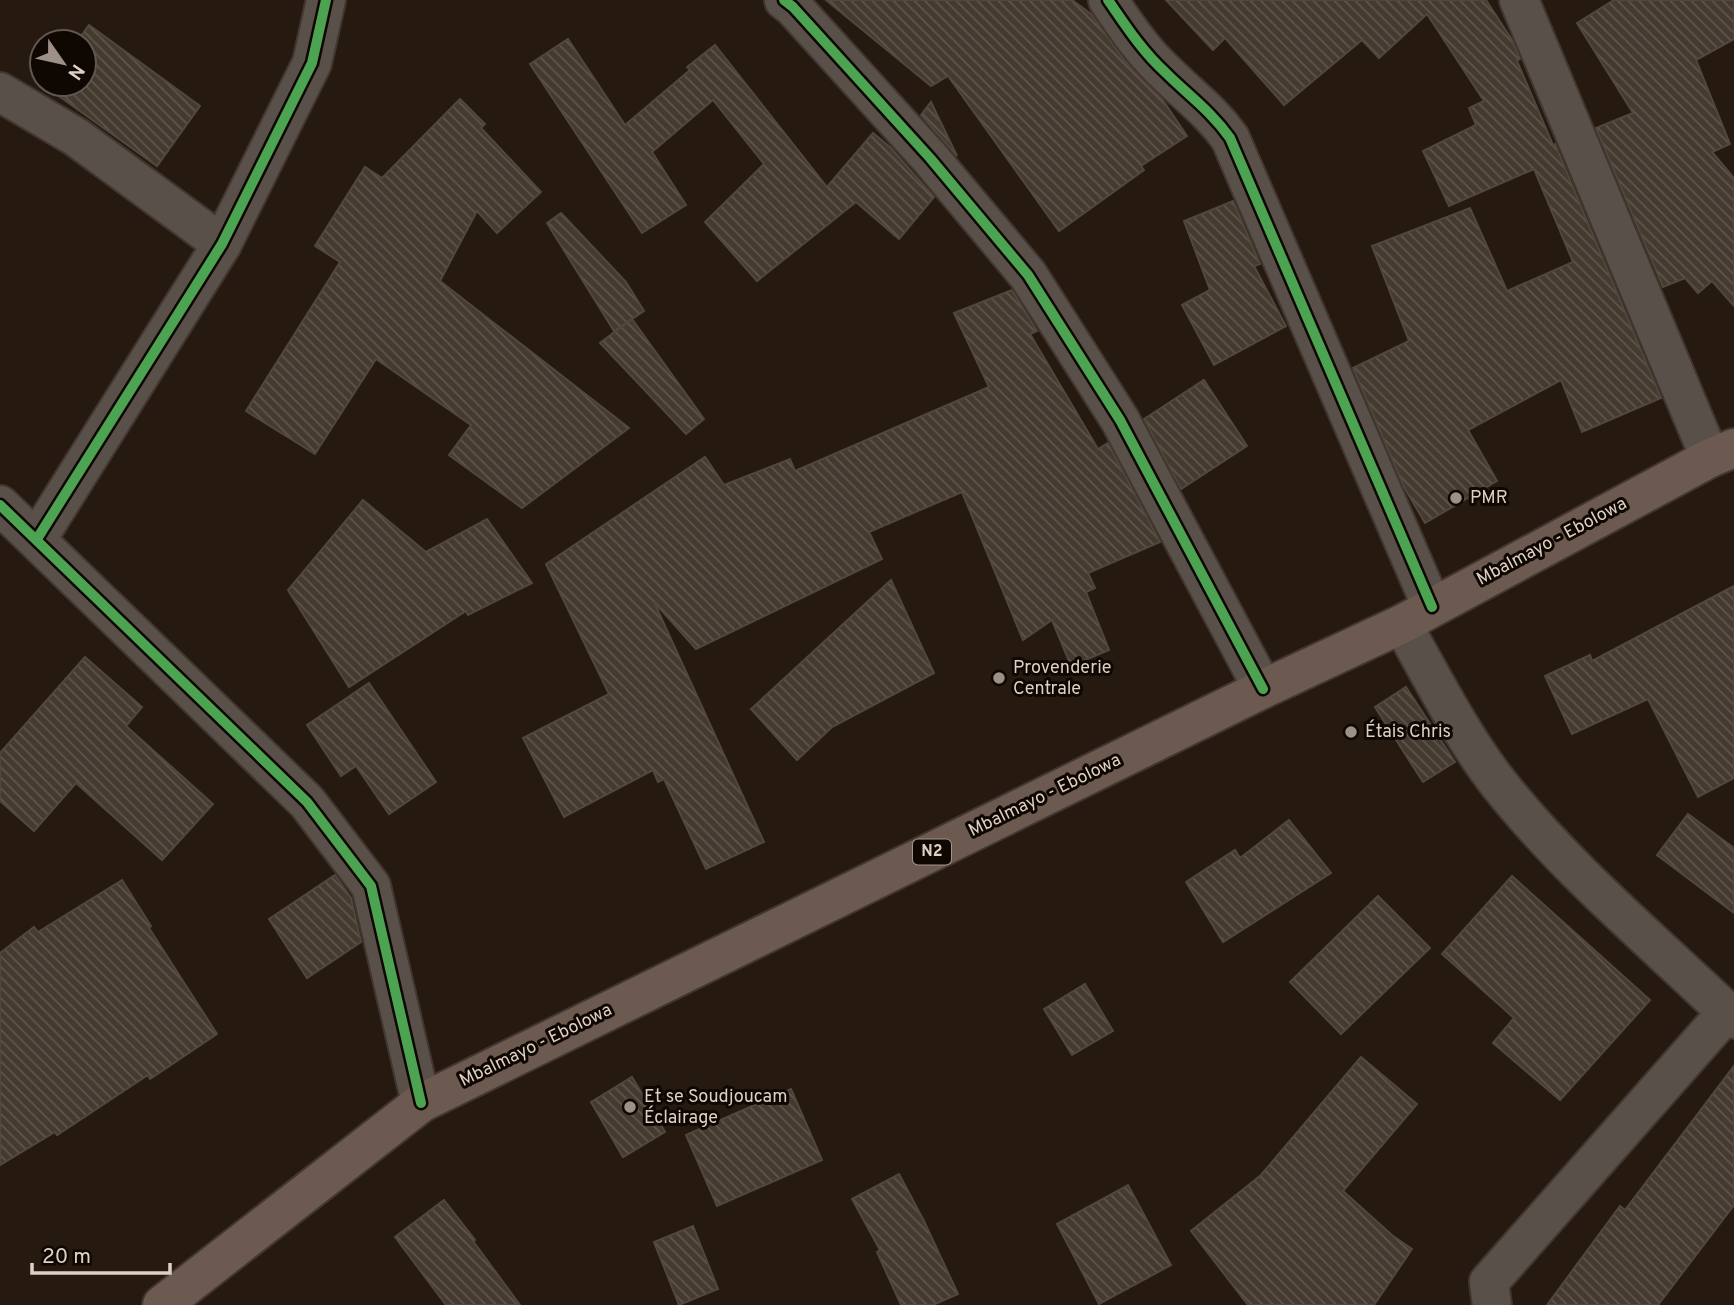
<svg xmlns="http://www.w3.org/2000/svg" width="1734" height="1305" viewBox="0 0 1734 1305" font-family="Overpass,sans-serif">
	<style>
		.building { fill: url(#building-back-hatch); stroke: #51473d; stroke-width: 2 }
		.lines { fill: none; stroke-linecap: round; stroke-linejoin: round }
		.street-casing { stroke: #413630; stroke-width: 42 }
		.highway-casing { stroke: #413630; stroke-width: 42 }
		.street { stroke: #595049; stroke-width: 38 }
		.highway { stroke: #6c5950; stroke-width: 38 }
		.cycleway-casing { stroke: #0f0702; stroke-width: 15 }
		.cycleway { stroke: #4ca352; stroke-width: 10 }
		.poi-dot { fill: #9e9086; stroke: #0f0702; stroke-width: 2.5 }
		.labels { text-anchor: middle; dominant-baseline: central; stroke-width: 6; stroke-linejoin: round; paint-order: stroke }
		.shield { fill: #0f0702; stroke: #a1948a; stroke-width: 2 }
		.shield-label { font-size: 16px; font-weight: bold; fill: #dfd0c5 }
		.poi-label { font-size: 18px; fill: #dfd0c5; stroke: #0f0702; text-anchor: start }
		.street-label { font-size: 18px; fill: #dfd0c5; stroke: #0f0702 }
	</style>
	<defs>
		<pattern id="building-back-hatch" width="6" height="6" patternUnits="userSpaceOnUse" patternTransform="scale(1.75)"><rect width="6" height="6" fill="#443a2f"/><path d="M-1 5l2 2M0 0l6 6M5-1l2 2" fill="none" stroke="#5f554c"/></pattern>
	</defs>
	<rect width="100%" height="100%" fill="#261a10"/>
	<g class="building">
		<polygon points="826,0 1072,0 1091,14 1125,61 1162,99 1187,136 1141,166 1144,170 1059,231 948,76 931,86"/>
		<polygon points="1166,0 1486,0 1512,40 1520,59 1517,61 1553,145 1555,144 1661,398 1582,432 1561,380 1468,430 1497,481 1425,523 1404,487 1353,368 1409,341 1372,246 1470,208 1507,291 1573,262 1534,169 1449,206 1423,151 1476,125 1469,108 1484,101 1427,14 1379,58 1362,40 1284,105 1225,38 1213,50"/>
		<polygon points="1614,0 1734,0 1734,39 1696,60 1730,144 1712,152 1734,178 1734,306 1712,281 1698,293 1685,278 1663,287 1596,128 1633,113 1577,23"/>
		<polygon points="89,25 200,106 157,166 45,86 47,84 84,84 84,42 77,42"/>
		<polygon points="568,39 625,125 690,70 687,67 715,45 827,187 873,133 891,148 934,197 899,239 856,202 757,281 705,222 764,164 713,100 652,152 686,205 642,233 530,64"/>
		<polygon points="460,99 485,124 481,128 541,192 497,233 477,211 440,281 629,428 522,508 449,455 471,425 376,359 315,454 246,411 340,262 315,246 365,167 382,178"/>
		<polygon points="931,102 957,156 921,115"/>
		<polygon points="1233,201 1260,264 1254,266 1286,326 1214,365 1182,305 1210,290 1184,221"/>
		<polygon points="561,213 626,282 644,311 614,331 547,223"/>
		<polygon points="1012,290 1037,331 1030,334 1098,449 1108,443 1160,542 1088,573 1095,588 1086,592 1109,650 1071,666 1052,620 1023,640 962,492 869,532 882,559 696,649 654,602 764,842 706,869 664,779 658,782 653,770 564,817 523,738 609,694 546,564 705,457 724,485 790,459 795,471 989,387 954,313"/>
		<polygon points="632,319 704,419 686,434 600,343"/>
		<polygon points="1204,380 1247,446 1181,489 1144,419"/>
		<polygon points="363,500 426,552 487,519 532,583 468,615 466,611 349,687 288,590"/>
		<polygon points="891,580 934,673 832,727 797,760 751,709"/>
		<polygon points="1734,586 1734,778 1698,797 1648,699 1572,734 1545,676 1590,655 1592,661"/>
		<polygon points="85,657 142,707 126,726 213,804 162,860 76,783 34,831 0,801 0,753"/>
		<polygon points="369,683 436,782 389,814 356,766 341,776 307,725"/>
		<polygon points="1406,687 1455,762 1423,782 1375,707"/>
		<polygon points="1688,814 1734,848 1734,913 1657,855"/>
		<polygon points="1289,820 1331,873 1223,942 1186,882 1235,850 1240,858"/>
		<polygon points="335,875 351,898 361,942 307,978 269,919"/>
		<polygon points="1512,876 1650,1000 1560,1100 1493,1043 1514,1018 1442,954"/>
		<polygon points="122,880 151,926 149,928 217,1034 150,1079 148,1075 57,1135 55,1132 0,1165 0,953 34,927 38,932"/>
		<polygon points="1378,896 1430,948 1341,1034 1290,982"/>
		<polygon points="1085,984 1113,1031 1072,1055 1044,1009"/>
		<polygon points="1361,1057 1417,1104 1343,1191 1393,1236 1412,1249 1374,1305 1248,1305 1191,1231 1261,1175"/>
		<polygon points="1734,1066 1734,1205 1658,1305 1547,1305 1620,1206 1625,1210"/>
		<polygon points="632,1077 665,1132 623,1157 591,1102"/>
		<polygon points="791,1089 822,1160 717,1206 686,1135"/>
		<polygon points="899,1174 924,1221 958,1294 933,1305 901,1305 877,1252 880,1250 852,1199"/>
		<polygon points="1128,1185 1171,1265 1099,1304 1057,1224"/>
		<polygon points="444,1200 475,1240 473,1241 520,1305 446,1305 395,1237"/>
		<polygon points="693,1226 718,1289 679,1305 654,1242"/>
	</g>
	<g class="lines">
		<g class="street-casing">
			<g id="street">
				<polyline points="784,0 793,7 930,158 1028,275 1120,420 1263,689"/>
				<path d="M1108,0C1126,26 1142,51 1165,72C1188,95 1211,111 1230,138L1432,607"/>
				<polyline points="1519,0 1710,458"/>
				<polyline points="0,92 76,137 222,244"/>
				<polyline points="0,505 307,802 371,886 421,1103"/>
				<polyline points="37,539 222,244 312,63 326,0"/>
				<path d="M1402,624C1432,677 1462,737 1499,784C1567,870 1655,943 1734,1019"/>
				<polyline points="1492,1305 1489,1282 1727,1012"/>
			</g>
		</g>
		<g class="highway-casing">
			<polyline id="highway" points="162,1305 421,1103 1263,689 1402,624 1710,458 1734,448"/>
		</g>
		<use href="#street" class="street"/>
		<use href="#highway" class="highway"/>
		<g class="cycleway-casing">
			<g id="cycleway">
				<polyline points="784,0 793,7 930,158 1028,275 1120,420 1263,689"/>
				<path d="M1108,0C1126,26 1142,51 1165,72C1188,95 1211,111 1230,138L1432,607"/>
				<polyline points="0,505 307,802 371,886 421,1103"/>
				<polyline points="37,539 222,244 312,63 326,0"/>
			</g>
		</g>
		<use href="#cycleway" class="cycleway"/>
	</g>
	<g class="poi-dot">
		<circle cx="1456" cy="498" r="7"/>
		<circle cx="999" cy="678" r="7"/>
		<circle cx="1351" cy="732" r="7"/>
		<circle cx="630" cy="1107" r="7"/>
	</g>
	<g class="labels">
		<rect class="shield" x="913" y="839.5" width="38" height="25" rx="5"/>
		<g class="shield-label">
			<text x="932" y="852">N2</text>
		</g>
		<g class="poi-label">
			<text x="1470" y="498">PMR</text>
			<text x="1013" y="668">Provenderie<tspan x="1013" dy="21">Centrale</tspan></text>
			<text x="1365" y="732">Étais Chris</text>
			<text x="644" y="1097">Et se Soudjoucam<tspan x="644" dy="21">Éclairage</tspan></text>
		</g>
		<g class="street-label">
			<text transform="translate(1552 542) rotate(-28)">Mbalmayo - Ebolowa</text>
			<text transform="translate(1045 796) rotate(-26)">Mbalmayo - Ebolowa</text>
			<text transform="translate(536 1046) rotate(-26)">Mbalmayo - Ebolowa</text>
		</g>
	</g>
	<g transform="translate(63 63) rotate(124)"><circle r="33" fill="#0f0702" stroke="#625750" stroke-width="2"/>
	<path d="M0-5L12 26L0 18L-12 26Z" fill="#9e9086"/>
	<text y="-10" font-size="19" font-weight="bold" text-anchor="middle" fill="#dfd0c5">N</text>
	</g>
	<path d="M32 1263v10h138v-10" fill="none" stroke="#dfd0c5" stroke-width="3.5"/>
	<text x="42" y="1263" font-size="21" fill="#dfd0c5" stroke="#0f0702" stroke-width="5" paint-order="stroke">20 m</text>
</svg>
